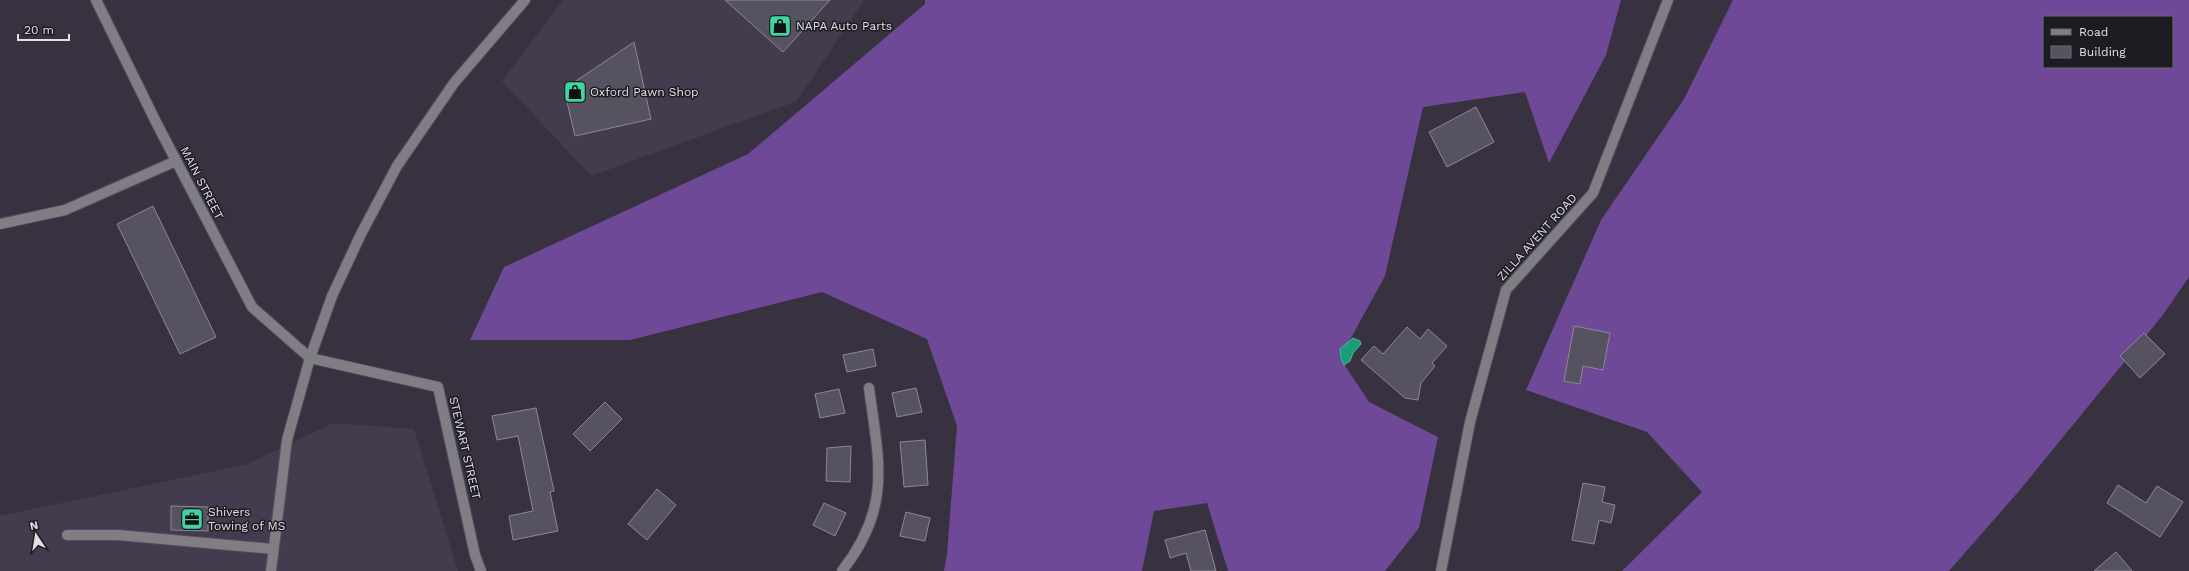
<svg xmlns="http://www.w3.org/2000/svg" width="2189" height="571" viewBox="0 0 2189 571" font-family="'Work Sans',sans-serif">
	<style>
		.built { fill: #433b4e }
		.forest { fill: #6d4997; fill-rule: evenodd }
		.water { fill: #169f76; stroke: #53b298 }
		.building { fill: #575260; stroke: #8d8797 }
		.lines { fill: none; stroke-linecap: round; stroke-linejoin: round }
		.minor-casing { stroke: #534e5b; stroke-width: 12 }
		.minor { stroke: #807d84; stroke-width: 10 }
		.labels { text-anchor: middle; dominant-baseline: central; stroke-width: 3; stroke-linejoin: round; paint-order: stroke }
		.poi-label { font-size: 12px; fill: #e2dfe7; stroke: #1e1c22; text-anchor: start }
		.street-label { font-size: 12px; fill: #e2dfe7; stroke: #1e1c22 }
	</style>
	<rect width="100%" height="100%" fill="#383240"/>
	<g class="built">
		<polygon points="563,0 864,0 797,101 591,176 502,81"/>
		<polygon points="333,423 414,429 458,571 0,571 0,516 248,464"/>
	</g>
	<g class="forest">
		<polygon points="925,0 1621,0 1606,55 1549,163 1525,92 1423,107 1385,276 1340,358 1369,402 1438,437 1419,528 1385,571 1228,571 1207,503 1154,511 1142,571 944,571 947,554 957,426 927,339 822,292 630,340 470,340 504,267 748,154 925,4"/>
		<path d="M1733,0H2189V277L2162,316L2019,491L1949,571H1622L1702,492L1647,432L1526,390L1601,220L1684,99ZM2044,17H2172V67H2044Z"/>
	</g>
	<polygon class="water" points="1353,338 1360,341 1361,344 1353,353 1350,361 1344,365 1341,359 1340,349"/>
	<g class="building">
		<polygon points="725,0 830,0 783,52"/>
		<polygon points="634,42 651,119 575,136 564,89"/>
		<polygon points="1476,107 1494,142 1447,167 1429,132"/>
		<polygon points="153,206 216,337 180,354 117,224"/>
		<polygon points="1574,326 1610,333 1603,370 1583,366 1580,384 1564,381"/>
		<polygon points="1407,327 1420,339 1428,329 1447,346 1432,363 1435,366 1421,383 1418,400 1405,398 1361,360 1374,346 1383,354"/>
		<polygon points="2144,333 2165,354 2140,378 2120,356"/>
		<polygon points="873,349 876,366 847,372 843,355"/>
		<polygon points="916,388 922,412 897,417 892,393"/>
		<polygon points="839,389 845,413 820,418 815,394"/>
		<polygon points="605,402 622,419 590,451 573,434"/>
		<polygon points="536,408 554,491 550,492 558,531 513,540 509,516 533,511 518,436 497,440 492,416"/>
		<polygon points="925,440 928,485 904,487 900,442"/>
		<polygon points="851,446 850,482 826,481 827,448"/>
		<polygon points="1583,483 1605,487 1602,502 1615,505 1611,523 1599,520 1594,544 1572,540"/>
		<polygon points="2118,485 2146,503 2157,486 2183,502 2160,537 2107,503"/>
		<polygon points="657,489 676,505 647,540 628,524"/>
		<polygon points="824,503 846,513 835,536 813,525"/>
		<polygon points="171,506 208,507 208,531 171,530"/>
		<polygon points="906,512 930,518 925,541 900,536"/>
		<polygon points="1205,530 1216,571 1191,571 1186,553 1170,558 1165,540"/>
		<polygon points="2116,552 2132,571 2094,571"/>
	</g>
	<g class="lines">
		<g class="minor-casing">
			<g id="minor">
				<polyline points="96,0 156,122 252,307 310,358 438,387 475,555 481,571"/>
				<polyline points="0,224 65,210 176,161"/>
				<polyline points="67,535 118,535 273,549"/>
				<polyline points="271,571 287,440 310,358 332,296 361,234 397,166 454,83 525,0"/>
				<path d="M842,571C892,507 879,463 869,388"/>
				<polyline points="1441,571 1470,422 1506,290 1593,193 1668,0"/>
			</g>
		</g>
		<use href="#minor" class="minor"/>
	</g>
	<defs>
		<g id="shop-square" transform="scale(1.15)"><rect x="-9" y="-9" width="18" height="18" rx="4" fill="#3fd4a2" stroke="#1e1c22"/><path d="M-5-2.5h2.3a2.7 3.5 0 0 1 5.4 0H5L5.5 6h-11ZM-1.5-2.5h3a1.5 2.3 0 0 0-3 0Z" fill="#111"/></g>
		<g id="office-square" transform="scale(1.15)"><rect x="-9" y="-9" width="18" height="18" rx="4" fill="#3fd4a2" stroke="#1e1c22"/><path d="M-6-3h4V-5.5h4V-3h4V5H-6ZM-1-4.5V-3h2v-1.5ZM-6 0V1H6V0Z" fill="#111"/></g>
	</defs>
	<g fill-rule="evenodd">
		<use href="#shop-square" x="780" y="26"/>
		<use href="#shop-square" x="575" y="92"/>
		<use href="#office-square" x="192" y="519"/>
	</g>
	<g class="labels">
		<g class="poi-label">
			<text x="796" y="26">NAPA Auto Parts</text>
			<text x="590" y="92">Oxford Pawn Shop</text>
			<text x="208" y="512">Shivers<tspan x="208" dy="14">Towing of MS</tspan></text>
		</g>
		<g class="street-label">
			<text transform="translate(202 183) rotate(63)">MAIN STREET</text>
			<text transform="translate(1537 237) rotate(-48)">ZILLA AVENT ROAD</text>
			<text transform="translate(465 448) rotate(77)">STEWART STREET</text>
		</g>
	</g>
	<rect x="2043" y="16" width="130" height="52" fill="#1e1c22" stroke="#6c6a71"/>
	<rect x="2051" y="29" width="20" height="6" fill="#807d84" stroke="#6c6a71"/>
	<text x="2079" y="36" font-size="12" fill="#e2dfe7">Road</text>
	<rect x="2051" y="46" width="20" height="12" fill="#575260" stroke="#6c6a71"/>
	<text x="2079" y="56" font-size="12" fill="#e2dfe7">Building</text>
	<g transform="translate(36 535) rotate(348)" stroke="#1e1c22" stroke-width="3" paint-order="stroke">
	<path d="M0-3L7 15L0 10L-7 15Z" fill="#e2dfe7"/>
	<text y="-6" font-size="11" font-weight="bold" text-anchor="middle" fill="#e2dfe7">N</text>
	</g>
	<path d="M18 34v6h51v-6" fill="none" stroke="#e2dfe7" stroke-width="2"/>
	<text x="24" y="34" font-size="12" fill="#e2dfe7" stroke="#1e1c22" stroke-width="3" paint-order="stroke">20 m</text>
</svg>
